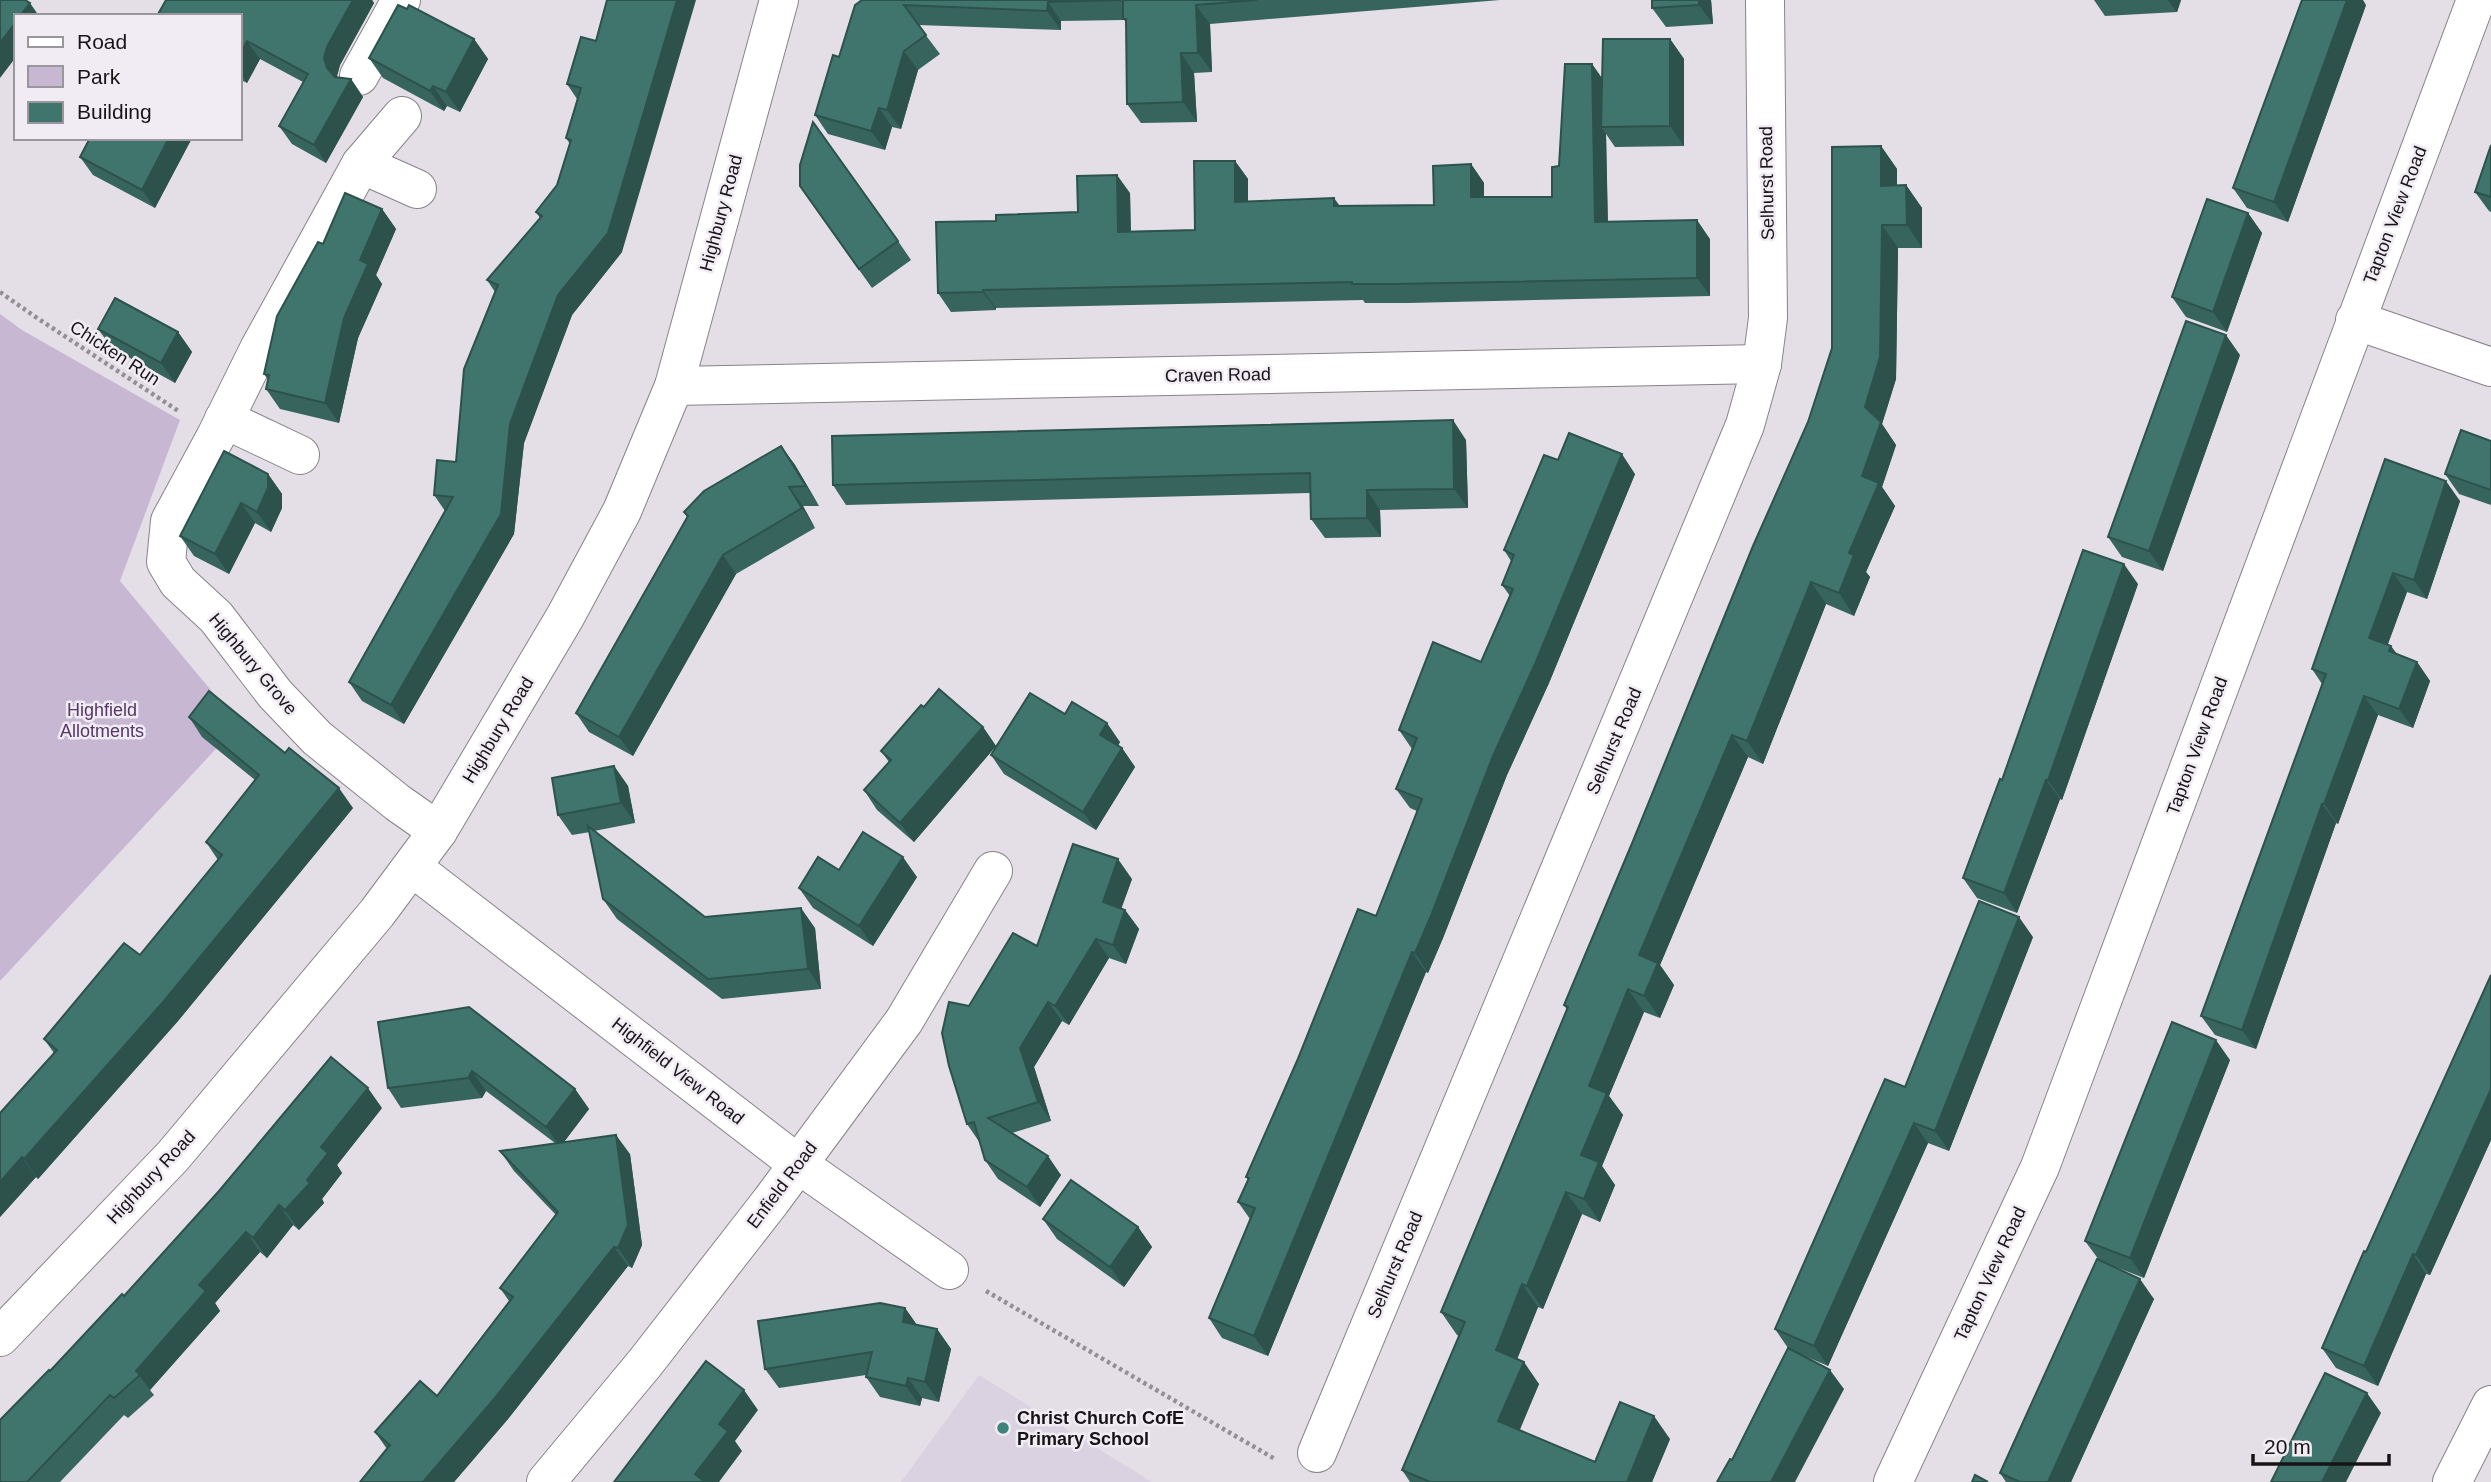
<svg xmlns="http://www.w3.org/2000/svg" width="2491" height="1482" viewBox="0 0 2491 1482" font-family="Arial,sans-serif">
	<style>
		.built { fill: #dad2e0 }
		.green { fill: #c8b7d3 }
		.lines { fill: none; stroke-linecap: round; stroke-linejoin: round }
		.minor-casing { stroke: #88838a; stroke-width: 40 }
		.path { stroke: #938f95; stroke-width: 4.5; stroke-dasharray: 3.5 3.5; stroke-linecap: butt }
		.minor { stroke: #fff; stroke-width: 38 }
		.wall { fill: #37655e }
		.shaded-wall { fill: #2d524c }
		.building { fill: #40756d; stroke: #2d524c; stroke-width: 2 }
		.poi-dot { fill: #3f847b; stroke: #f1ecf4; stroke-width: 2.5 }
		.labels { text-anchor: middle; dominant-baseline: central; stroke-width: 5; stroke-linejoin: round; paint-order: stroke }
		.street-label { font-size: 18px; fill: #161417; stroke: #f1ecf4 }
		.park-label { font-size: 18px; fill: #553667; stroke: #f1ecf4 }
		.poi-label { font-size: 18px; font-weight: bold; fill: #161417; stroke: #f1ecf4; text-anchor: start }
	</style>
	<rect width="100%" height="100%" fill="#e4dfe7"/>
	<polygon class="built" points="979,1375 1152,1482 901,1482"/>
	<polygon class="green" points="0,314 22,330 180,420 120,581 239,724 0,981"/>
	<g class="lines">
		<g class="minor-casing">
			<g id="minor">
				<polyline points="359,76 401,0"/>
				<polyline points="402,116 361,164 259,349 216,436 170,521 166,562 178,582 216,617 275,694 317,738 398,803 438,831"/>
				<polyline points="361,164 417,189"/>
				<polyline points="2355,320 2491,367"/>
				<polyline points="674,386 1762,364"/>
				<polyline points="224,419 300,455"/>
				<polyline points="412,867 798,1164 949,1270"/>
				<polyline points="0,1337 173,1156 377,913 438,831 565,617 622,511 674,386 779,0"/>
				<polyline points="1317,1453 1745,425 1762,364 1768,318 1765,0"/>
				<polyline points="546,1482 645,1363 771,1201 904,1021 993,871"/>
				<polyline points="1893,1482 2040,1167 2476,0"/>
				<polyline points="2452,1482 2491,1405"/>
			</g>
		</g>
		<g class="path">
			<polyline points="0,292 34,316 180,412"/>
			<polyline points="986,1291 1275,1459"/>
		</g>
		<use href="#minor" class="minor"/>
	</g>
	<g class="wall">
		<polygon points="166,0 372,0 374,3 340,65 337,76 337,77 351,79 363,97 326,163 292,144 279,126 303,82 260,59 247,83 241,80 240,82 240,16"/>
		<polygon points="862,0 1500,0 1210,24 1212,72 1194,73 1197,122 1141,123 1127,104 1126,22 1124,20 1061,21 1061,30 918,25 940,54 918,70 901,129 892,127 885,150 828,134 815,115 839,57"/>
		<polygon points="1711,0 1713,24 1666,27 1652,8"/>
		<polygon points="2094,0 2181,0 2177,12 2105,16"/>
		<polygon points="2366,5 2288,222 2247,208 2233,188"/>
		<polygon points="407,9 474,39 488,59 460,112 447,106 444,111 383,78 369,58"/>
		<polygon points="581,37 622,252 572,315 524,443 514,534 404,724 362,701 349,682 445,511 434,495 456,462 495,292 487,280 540,218 536,212 557,185 570,144 566,138 577,99 567,84"/>
		<polygon points="1670,39 1684,59 1684,146 1615,147 1606,134 1608,222 1710,239 1710,296 1408,303 1365,303 1363,300 996,308 996,310 951,312 938,293 996,221 1078,212 1130,193 1131,231 1195,230 1235,161 1248,179 1248,201 1340,206 1434,205 1471,164 1484,183 1484,197 1552,197 1559,166 1592,64 1602,78"/>
		<polygon points="90,138 192,138 155,208 93,175 80,157"/>
		<polygon points="2491,145 2491,212 2489,211 2475,192"/>
		<polygon points="1881,146 1897,169 1897,185 1906,185 1922,208 1922,248 1898,248 1896,379 1882,424 1896,445 1882,487 1895,506 1866,572 1870,577 1854,616 1826,604 1763,764 1748,757 1660,965 1674,985 1660,1018 1644,1012 1609,1096 1623,1115 1602,1166 1615,1185 1600,1222 1582,1214 1543,1309 1538,1307 1517,1359 1539,1384 1519,1430 1595,1462 1670,1439 1652,1482 1410,1482 1402,1470 1459,1336 1457,1335 1441,1312 1567,1010 1564,1005 1633,841 1808,422 1832,348"/>
		<polygon points="813,205 898,241 911,260 872,288"/>
		<polygon points="382,209 396,229 376,275 382,284 358,338 339,423 280,409 266,389 268,380 264,374 323,244"/>
		<polygon points="2248,213 2262,233 2227,332 2186,317 2172,297"/>
		<polygon points="98,329 178,332 192,352 175,383 112,348"/>
		<polygon points="2240,355 2163,571 2122,557 2108,537"/>
		<polygon points="1466,440 1468,508 1380,510 1381,537 1325,538 1311,519 1310,493 846,505 833,485"/>
		<polygon points="2491,441 2491,505 2459,494 2445,474"/>
		<polygon points="781,446 795,465 819,506 803,506 815,528 736,574 633,756 589,732 576,713 687,517 684,512"/>
		<polygon points="2385,459 2460,501 2427,599 2407,592 2388,644 2398,655 2417,662 2430,681 2413,728 2378,715 2338,824 2336,823 2256,1049 2215,1035 2201,1016 2322,684 2312,669"/>
		<polygon points="1558,460 1635,474 1549,683 1507,775 1443,938 1428,973 1426,972 1268,1356 1222,1338 1209,1318 1250,1219 1238,1202 1248,1180 1246,1177 1376,916 1417,811 1410,808 1396,789 1412,749 1399,730 1481,662 1510,596 1502,585 1511,561 1504,550"/>
		<polygon points="268,474 282,494 282,508 271,532 255,523 229,574 194,556 180,536"/>
		<polygon points="2138,584 2062,800 2060,799 2017,913 1977,898 1963,878 2002,780"/>
		<polygon points="924,707 983,727 996,746 914,842 877,810 864,790 889,762 881,751"/>
		<polygon points="1065,714 1120,742 1118,746 1122,748 1135,767 1096,830 1004,774 991,755"/>
		<polygon points="189,717 353,808 178,1021 38,1179 36,1177 0,1217 0,1113 54,1053 44,1039 140,955 218,860 206,842 255,780 202,737"/>
		<polygon points="614,766 628,786 635,823 594,831 705,917 815,928 821,989 722,999 617,919 603,899 590,832 572,835 558,815"/>
		<polygon points="839,870 917,877 873,946 813,908 799,888"/>
		<polygon points="1132,879 1121,908 1125,910 1139,929 1126,964 1109,958 1069,1025 1062,1021 1034,1067 1051,1121 1012,1133 1061,1175 1040,1207 998,1179 985,1160 980,1143 967,1124 1037,946"/>
		<polygon points="2033,937 1949,1151 1928,1143 1828,1366 1795,1352 1844,1389 1732,1460 1788,1348 1775,1329 1905,1087"/>
		<polygon points="2491,975 2491,1140 2430,1275 2426,1274 2378,1386 2336,1368 2322,1348"/>
		<polygon points="378,1022 575,1089 589,1109 564,1142 630,1154 642,1245 632,1268 628,1266 508,1419 454,1482 360,1482 387,1449 375,1432 437,1396 509,1301 500,1288 556,1215 514,1171 500,1151 555,1143 486,1091 482,1098 401,1108 388,1088"/>
		<polygon points="2230,1060 2144,1278 2108,1264 2154,1299 2071,1482 2006,1482 2000,1473 2099,1260 2085,1241"/>
		<polygon points="382,1108 337,1165 342,1173 322,1199 324,1203 299,1230 293,1225 267,1258 260,1252 215,1303 220,1311 150,1390 154,1395 128,1418 124,1415 60,1482 0,1482 50,1371 124,1296"/>
		<polygon points="1043,1219 1138,1227 1152,1247 1124,1287 1057,1239"/>
		<polygon points="905,1308 917,1325 937,1329 951,1349 939,1402 922,1398 920,1406 880,1397 866,1377 866,1375 779,1388 765,1369"/>
	</g>
	<g class="shaded-wall">
		<polygon points="353,0 372,0 374,3 340,65 337,76 340,87 327,68 324,58 327,47"/>
		<polygon points="677,0 696,0 622,252 572,315 524,443 514,534 404,724 391,705 510,424 558,295"/>
		<polygon points="1699,0 1711,0 1713,24 1699,5"/>
		<polygon points="2168,0 2181,0 2177,12"/>
		<polygon points="2347,0 2363,0 2366,5 2288,222 2274,202"/>
		<polygon points="1048,2 1061,21 1061,30 1047,11"/>
		<polygon points="30,3 39,16 20,16"/>
		<polygon points="1196,5 1210,24 1212,72 1198,53"/>
		<polygon points="16,22 16,57 0,78 0,43"/>
		<polygon points="474,39 488,59 460,112 446,92"/>
		<polygon points="1670,39 1684,59 1684,146 1670,126"/>
		<polygon points="247,41 260,59 247,83 240,73 240,55"/>
		<polygon points="904,51 918,70 901,129 887,110"/>
		<polygon points="1181,53 1194,73 1197,122 1183,102"/>
		<polygon points="1592,64 1605,83 1601,127 1606,134 1608,240 1595,222"/>
		<polygon points="351,79 363,97 326,163 314,145"/>
		<polygon points="433,86 447,106 444,111 430,91"/>
		<polygon points="879,108 892,127 885,150 871,131"/>
		<polygon points="169,138 192,138 155,208 142,190"/>
		<polygon points="1881,146 1897,169 1897,208 1881,186"/>
		<polygon points="1235,161 1248,179 1248,220 1235,202"/>
		<polygon points="1471,164 1484,183 1484,216 1471,197"/>
		<polygon points="1117,175 1130,193 1131,250 1118,232"/>
		<polygon points="1906,185 1922,208 1922,248 1907,225"/>
		<polygon points="1334,198 1347,216 1334,206"/>
		<polygon points="382,209 396,229 376,275 382,284 358,338 339,423 325,403 344,318 360,260"/>
		<polygon points="2248,213 2262,233 2227,332 2213,312"/>
		<polygon points="1697,220 1710,239 1710,296 1697,278"/>
		<polygon points="1882,225 1898,248 1896,379 1882,424 1896,445 1882,487 1895,506 1866,572 1870,577 1854,616 1839,593 1862,476 1865,407"/>
		<polygon points="983,290 996,308 996,310 983,292"/>
		<polygon points="178,332 192,352 175,383 161,363"/>
		<polygon points="2226,335 2240,355 2163,571 2149,551"/>
		<polygon points="1453,420 1466,440 1468,508 1454,489"/>
		<polygon points="781,446 795,465 819,506 806,486"/>
		<polygon points="1622,454 1635,474 1549,683 1507,775 1443,938 1428,973 1415,953 1493,756"/>
		<polygon points="268,474 282,494 282,508 271,532 257,512"/>
		<polygon points="2446,481 2460,501 2427,599 2414,580"/>
		<polygon points="789,487 803,506 815,528 802,508"/>
		<polygon points="1367,490 1380,510 1381,537 1367,518"/>
		<polygon points="241,503 255,523 229,574 215,554"/>
		<polygon points="723,555 736,574 633,756 619,737"/>
		<polygon points="2124,564 2138,584 2062,800 2048,780"/>
		<polygon points="2393,573 2407,592 2383,657 2369,638"/>
		<polygon points="1811,582 1826,604 1763,764 1747,741"/>
		<polygon points="2391,646 2405,665 2389,651"/>
		<polygon points="2417,662 2430,681 2413,728 2399,709"/>
		<polygon points="2364,696 2378,715 2338,824 2324,804"/>
		<polygon points="1107,723 1120,742 1113,753 1100,735"/>
		<polygon points="983,727 996,746 914,842 900,823"/>
		<polygon points="1732,735 1748,757 1660,965 1674,985 1660,1018 1644,996 1639,955"/>
		<polygon points="1122,748 1135,767 1096,830 1083,812"/>
		<polygon points="614,766 628,786 635,823 621,803"/>
		<polygon points="2046,780 2060,799 2017,913 2004,893"/>
		<polygon points="339,788 353,808 178,1021 38,1179 24,1159"/>
		<polygon points="2322,804 2336,823 2256,1049 2242,1030"/>
		<polygon points="903,857 917,877 873,946 859,926"/>
		<polygon points="1118,859 1132,879 1117,921 1103,902"/>
		<polygon points="801,908 815,928 821,989 808,969"/>
		<polygon points="1125,910 1139,929 1126,964 1113,945"/>
		<polygon points="2019,917 2033,937 1949,1151 1935,1131"/>
		<polygon points="1096,939 1109,958 1069,1025 1055,1006"/>
		<polygon points="1412,952 1426,972 1268,1356 1254,1336"/>
		<polygon points="1628,989 1644,1012 1609,1096 1623,1115 1602,1166 1615,1185 1600,1222 1584,1199 1581,1155 1589,1086"/>
		<polygon points="1048,1002 1062,1021 1034,1067 1051,1121 1038,1102 1020,1048"/>
		<polygon points="2216,1040 2230,1060 2144,1278 2130,1258"/>
		<polygon points="472,1071 486,1091 482,1098 468,1078"/>
		<polygon points="368,1088 382,1108 337,1165 342,1173 322,1199 324,1203 299,1230 285,1210 307,1180 321,1147"/>
		<polygon points="575,1089 589,1109 560,1147 546,1127"/>
		<polygon points="2491,1089 2491,1140 2430,1275 2416,1255"/>
		<polygon points="1914,1123 1928,1143 1828,1366 1814,1346"/>
		<polygon points="616,1135 630,1154 642,1245 632,1268 618,1248"/>
		<polygon points="1048,1156 1061,1175 1040,1207 1027,1187"/>
		<polygon points="22,1157 36,1177 0,1217 0,1182"/>
		<polygon points="1566,1192 1582,1214 1543,1309 1527,1286"/>
		<polygon points="279,1205 293,1225 267,1258 253,1238"/>
		<polygon points="1138,1227 1152,1247 1124,1287 1110,1267"/>
		<polygon points="246,1232 260,1252 215,1303 220,1311 150,1390 136,1371 199,1285"/>
		<polygon points="614,1247 628,1266 508,1419 454,1482 423,1482"/>
		<polygon points="2413,1254 2426,1274 2378,1386 2364,1366"/>
		<polygon points="2140,1279 2154,1299 2071,1482 2048,1482"/>
		<polygon points="1522,1284 1538,1307 1512,1372 1496,1350"/>
		<polygon points="905,1308 919,1328 903,1322"/>
		<polygon points="937,1329 951,1349 939,1402 925,1382"/>
		<polygon points="1524,1362 1539,1384 1514,1444 1498,1421"/>
		<polygon points="1830,1370 1844,1389 1795,1482 1771,1482"/>
		<polygon points="908,1378 922,1398 920,1406 906,1386"/>
		<polygon points="744,1390 758,1410 735,1441 742,1451 719,1482 701,1482 695,1474 719,1424"/>
		<polygon points="2367,1393 2381,1413 2346,1482 2322,1482"/>
		<polygon points="1654,1416 1670,1439 1652,1482 1627,1482"/>
	</g>
	<g class="building">
		<polygon points="0,0 25,0 30,3 20,16 16,16 16,22 0,43"/>
		<polygon points="166,0 353,0 327,47 324,58 327,68 335,77 351,79 314,145 279,126 308,74 247,41 240,55 240,16 157,16"/>
		<polygon points="607,0 677,0 608,233 558,295 510,424 501,514 391,705 349,682 453,497 434,495 437,460 456,462 464,369 498,285 487,280 542,216 536,212 557,185 571,140 566,138 581,88 567,84 581,37 596,41"/>
		<polygon points="862,0 1121,0 1048,2 1047,11 904,5 926,35 904,51 887,110 879,108 871,131 815,115 833,55 839,57 855,5"/>
		<polygon points="1123,0 1257,0 1196,5 1198,53 1181,53 1183,102 1127,104 1126,19 1123,19"/>
		<polygon points="1652,0 1699,0 1699,5 1652,8"/>
		<polygon points="2302,0 2347,0 2274,202 2233,188"/>
		<polygon points="398,5 407,9 409,5 474,39 446,92 433,86 430,91 369,58"/>
		<polygon points="1603,39 1670,39 1670,126 1601,127"/>
		<polygon points="1565,64 1592,64 1595,222 1697,220 1697,278 1395,284 1352,284 1352,282 983,290 983,292 938,293 936,222 996,221 996,215 1078,212 1077,176 1117,175 1118,232 1195,230 1194,161 1235,161 1235,202 1334,198 1334,206 1434,205 1433,166 1471,164 1471,197 1552,197 1552,167 1559,166"/>
		<polygon points="813,122 898,241 859,269 800,186 800,165"/>
		<polygon points="90,138 169,138 142,190 80,157"/>
		<polygon points="2491,145 2491,197 2475,192"/>
		<polygon points="1881,146 1881,186 1906,185 1907,225 1882,225 1880,357 1865,407 1881,422 1862,476 1879,483 1849,553 1854,555 1839,593 1811,582 1747,741 1732,735 1639,955 1658,963 1644,996 1628,989 1589,1086 1607,1093 1581,1155 1599,1162 1584,1199 1566,1192 1527,1286 1522,1284 1496,1350 1524,1362 1498,1421 1595,1462 1620,1402 1654,1416 1627,1482 1430,1482 1402,1470 1465,1322 1441,1312 1568,1007 1564,1005 1633,841 1753,546 1808,422 1832,348 1832,147"/>
		<polygon points="345,193 382,209 360,260 368,264 344,318 325,403 266,389 269,375 264,374 277,316 318,242 323,244"/>
		<polygon points="2207,199 2248,213 2213,312 2172,297"/>
		<polygon points="115,298 178,332 161,363 98,329"/>
		<polygon points="2186,321 2226,335 2149,551 2108,537"/>
		<polygon points="1453,420 1454,489 1367,490 1367,518 1311,519 1310,473 833,485 832,436"/>
		<polygon points="2461,430 2491,441 2491,490 2445,474"/>
		<polygon points="1569,433 1622,454 1535,664 1493,756 1430,918 1415,953 1412,952 1254,1336 1209,1318 1255,1208 1238,1202 1249,1178 1246,1177 1297,1061 1358,909 1376,916 1422,799 1396,789 1417,738 1399,730 1433,642 1481,662 1513,589 1502,585 1514,555 1504,550 1544,455 1558,460"/>
		<polygon points="781,446 806,486 789,487 802,508 723,555 619,737 576,713 688,516 684,512 704,491"/>
		<polygon points="224,451 268,474 268,488 257,512 241,503 215,554 180,536"/>
		<polygon points="2385,459 2446,481 2414,580 2393,573 2369,638 2391,646 2389,651 2417,662 2399,709 2364,696 2324,804 2322,804 2242,1030 2201,1016 2326,674 2312,669"/>
		<polygon points="2083,550 2124,564 2048,780 2046,780 2004,893 1963,878 2000,779 2002,780"/>
		<polygon points="939,689 983,727 900,823 864,790 891,760 881,751 921,705 924,707"/>
		<polygon points="209,691 285,753 289,748 339,788 164,1001 24,1159 22,1157 0,1182 0,1113 57,1050 44,1039 124,943 140,955 222,855 206,842 259,775 189,717"/>
		<polygon points="1030,693 1065,714 1072,702 1107,723 1100,735 1122,748 1083,812 991,755"/>
		<polygon points="614,766 621,803 558,815 552,778"/>
		<polygon points="588,826 705,917 801,908 808,969 708,979 603,899"/>
		<polygon points="863,832 903,857 859,926 799,888 818,857 839,870"/>
		<polygon points="1073,844 1118,859 1103,902 1125,910 1113,945 1096,939 1055,1006 1048,1002 1020,1048 1038,1102 988,1118 1048,1156 1027,1187 985,1160 974,1122 967,1124 949,1066 942,1033 949,1002 969,1006 1013,933 1037,946"/>
		<polygon points="1979,901 2019,917 1935,1131 1914,1123 1814,1346 1775,1329 1885,1079 1905,1087"/>
		<polygon points="2491,975 2491,1089 2416,1255 2413,1254 2364,1366 2322,1348 2364,1251 2366,1252"/>
		<polygon points="469,1007 575,1089 546,1127 472,1071 468,1078 388,1088 378,1022"/>
		<polygon points="2172,1022 2216,1040 2130,1258 2085,1241"/>
		<polygon points="331,1057 368,1088 321,1147 328,1153 307,1180 310,1183 285,1210 279,1205 253,1238 246,1232 199,1285 206,1291 136,1371 140,1375 114,1398 110,1395 27,1482 0,1482 0,1420 49,1370 50,1371 122,1294 124,1296 219,1191"/>
		<polygon points="616,1135 628,1225 618,1248 614,1247 494,1399 423,1482 360,1482 390,1445 375,1432 420,1381 437,1396 513,1297 500,1288 558,1212 500,1151"/>
		<polygon points="1071,1180 1138,1227 1110,1267 1043,1219"/>
		<polygon points="2097,1259 2140,1279 2048,1482 2020,1482 2000,1473"/>
		<polygon points="880,1303 905,1308 903,1322 937,1329 925,1382 908,1378 906,1386 866,1377 872,1352 765,1369 758,1321"/>
		<polygon points="1788,1348 1830,1370 1771,1482 1717,1482 1730,1459 1732,1460"/>
		<polygon points="706,1361 744,1390 719,1424 728,1431 695,1474 705,1482 614,1482"/>
		<polygon points="2325,1373 2367,1393 2322,1482 2271,1482"/>
		<polygon points="1975,1475 1988,1482 1972,1482"/>
	</g>
	<circle class="poi-dot" cx="1003" cy="1428" r="7"/>
	<g class="labels">
		<g class="street-label">
			<text transform="translate(1767 183) rotate(-91)">Selhurst Road</text>
			<text transform="translate(721 213) rotate(-75)">Highbury Road</text>
			<text transform="translate(2395 215) rotate(-69)">Tapton View Road</text>
			<text transform="translate(115 353) rotate(33)">Chicken Run</text>
			<text transform="translate(1218 375) rotate(-1)">Craven Road</text>
			<text transform="translate(253 664) rotate(50)">Highbury Grove</text>
			<text transform="translate(498 730) rotate(-59)">Highbury Road</text>
			<text transform="translate(1614 741) rotate(-67)">Selhurst Road</text>
			<text transform="translate(2197 746) rotate(-70)">Tapton View Road</text>
			<text transform="translate(678 1071) rotate(38)">Highfield View Road</text>
			<text transform="translate(151 1177) rotate(-47)">Highbury Road</text>
			<text transform="translate(782 1185) rotate(-53)">Enfield Road</text>
			<text transform="translate(1395 1265) rotate(-67)">Selhurst Road</text>
			<text transform="translate(1990 1274) rotate(-65)">Tapton View Road</text>
		</g>
		<g class="park-label">
			<text x="102" y="710">Highfield<tspan x="102" dy="21">Allotments</tspan></text>
		</g>
		<g class="poi-label">
			<text x="1017" y="1418">Christ Church CofE<tspan x="1017" dy="21">Primary School</tspan></text>
		</g>
	</g>
	<rect x="14" y="14" width="228" height="126" fill="#f1ecf4" stroke="#99969c" stroke-width="2"/>
	<rect x="28" y="37" width="35" height="10" fill="#ffffff" stroke="#99969c" stroke-width="2"/>
	<text x="77" y="49" font-size="21" fill="#161417">Road</text>
	<rect x="28" y="66" width="35" height="21" fill="#c8b7d3" stroke="#99969c" stroke-width="2"/>
	<text x="77" y="84" font-size="21" fill="#161417">Park</text>
	<rect x="28" y="102" width="35" height="21" fill="#40756d" stroke="#99969c" stroke-width="2"/>
	<text x="77" y="119" font-size="21" fill="#161417">Building</text>
	<path d="M2253 1454v10h136v-10" fill="none" stroke="#161417" stroke-width="3.5"/>
	<text x="2264" y="1454" font-size="21" fill="#161417" stroke="#f1ecf4" stroke-width="5" paint-order="stroke">20 m</text>
</svg>
